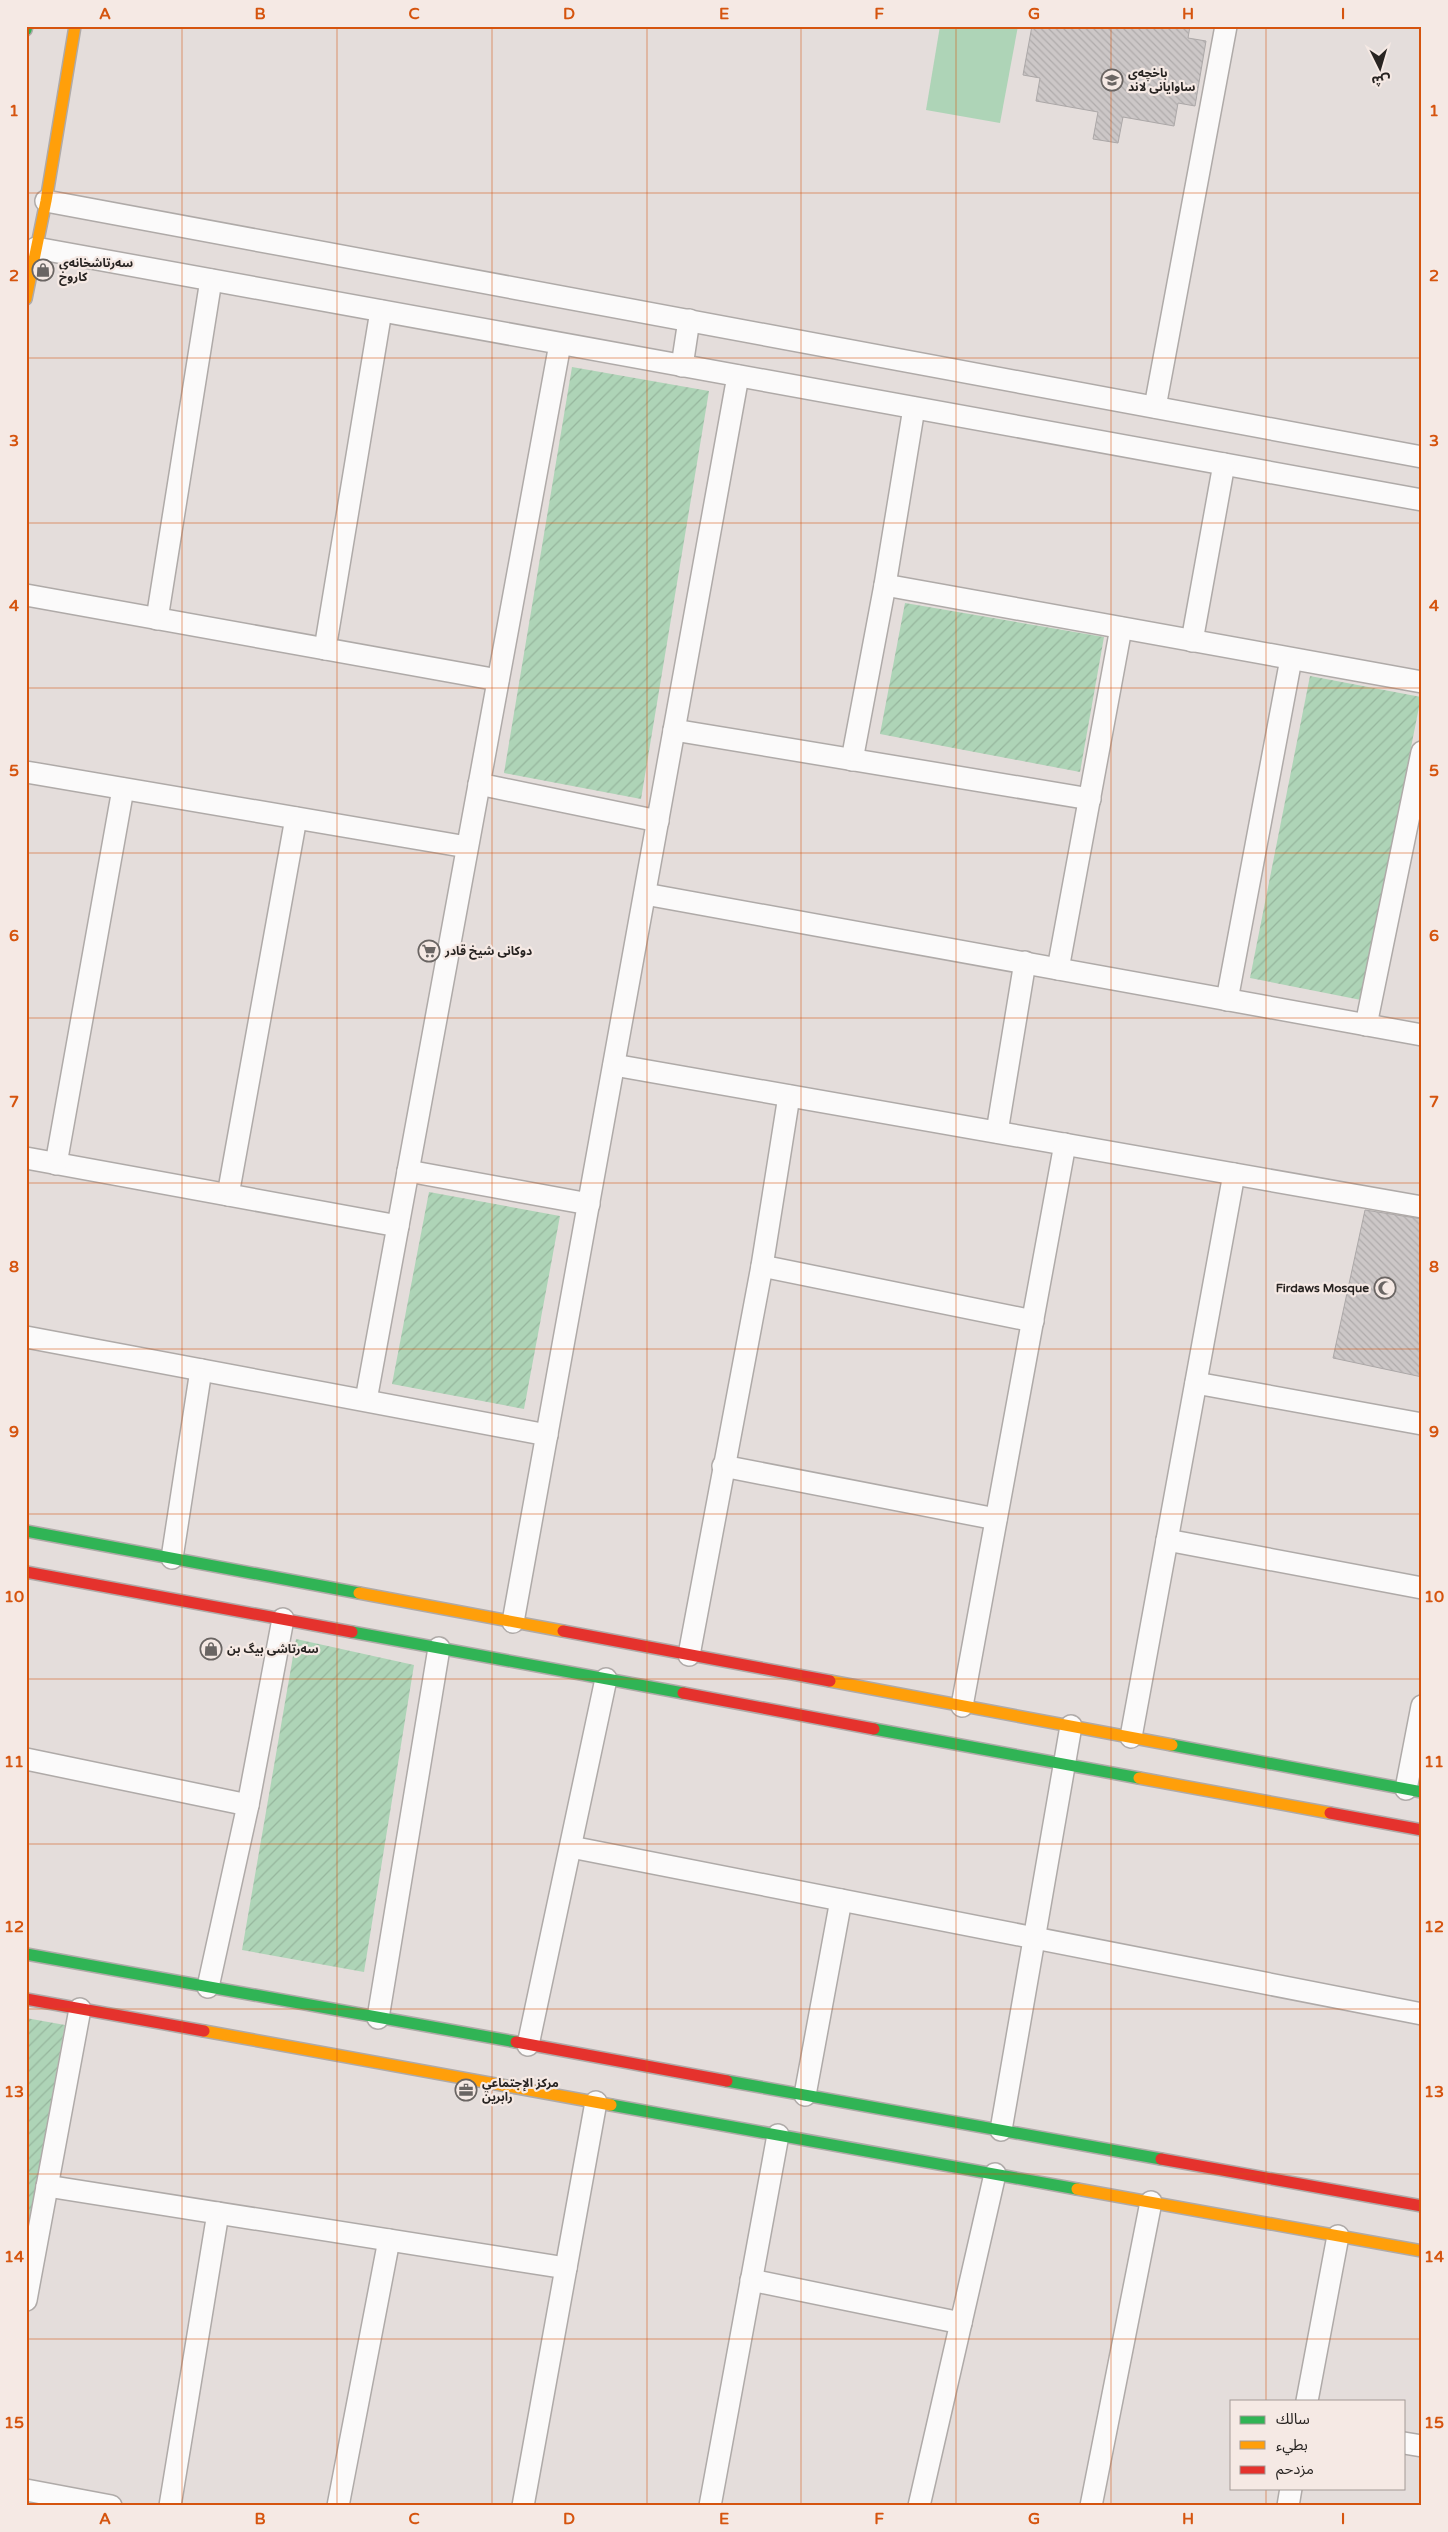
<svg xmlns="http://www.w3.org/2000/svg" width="1448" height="2532" viewBox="0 0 1448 2532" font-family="'Varela Round','Noto Sans Arabic',sans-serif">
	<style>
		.grass { fill: #aed4b7 }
		.garden { fill: url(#garden-furrows) }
		.building { fill: url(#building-back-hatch); stroke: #aca8a8 }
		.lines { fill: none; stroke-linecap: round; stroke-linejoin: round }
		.street-casing { stroke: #afaaa8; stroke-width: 24 }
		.fast-casing { stroke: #afaaa8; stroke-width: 14 }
		.slow-casing { stroke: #afaaa8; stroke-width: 14 }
		.jam-casing { stroke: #afaaa8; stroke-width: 14 }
		.street { stroke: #fbfafa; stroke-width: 21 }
		.fast { stroke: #30b455; stroke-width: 11 }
		.slow { stroke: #ff9f0a; stroke-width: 11 }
		.jam { stroke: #e5322d; stroke-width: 11 }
		.grid { fill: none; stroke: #d5540e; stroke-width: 1; stroke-opacity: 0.55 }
		.labels { text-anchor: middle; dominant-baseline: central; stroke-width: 4.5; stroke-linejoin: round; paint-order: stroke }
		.poi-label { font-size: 12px; font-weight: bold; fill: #282422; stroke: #f5e9e4; text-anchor: start }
		.neatline { fill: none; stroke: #d5540e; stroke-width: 2 }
		.grid-label { font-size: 16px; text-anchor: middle; font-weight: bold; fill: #d5540e }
	</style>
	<defs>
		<pattern id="garden-furrows" width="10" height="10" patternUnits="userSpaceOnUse" patternTransform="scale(1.25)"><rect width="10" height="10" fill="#aed4b7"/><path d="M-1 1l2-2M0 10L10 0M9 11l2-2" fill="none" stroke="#96b69d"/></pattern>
		<pattern id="building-back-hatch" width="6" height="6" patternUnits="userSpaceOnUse" patternTransform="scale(1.25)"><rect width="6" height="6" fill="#ccc7c7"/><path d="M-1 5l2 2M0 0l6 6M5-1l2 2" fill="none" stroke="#afabab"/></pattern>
	</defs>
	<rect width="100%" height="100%" fill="#e4dddb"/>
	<polygon class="grass" points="940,26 1018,26 1000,123 926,110"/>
	<g class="garden">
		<polygon points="572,367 709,391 641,799 504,773"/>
		<polygon points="905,603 1104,637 1080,772 880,734"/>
		<polygon points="1310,676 1421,697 1361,1000 1250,978"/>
		<polygon points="429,1192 560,1216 524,1409 392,1384"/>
		<polygon points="296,1639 414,1665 364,1972 242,1950"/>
		<polygon points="26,2018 65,2025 26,2238"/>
	</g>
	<g class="building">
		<polygon points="1032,26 1190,26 1188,38 1206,41 1195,106 1178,103 1174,126 1123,117 1118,143 1093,139 1098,112 1036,101 1040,78 1023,75"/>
		<polygon points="1365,1210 1422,1219 1422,1377 1333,1358"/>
	</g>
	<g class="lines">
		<g class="street-casing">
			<g id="street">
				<polyline points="46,201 1422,457"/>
				<polyline points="36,248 1422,500"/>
				<polyline points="682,366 689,320"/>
				<polyline points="1155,407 1226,26"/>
				<polyline points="885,585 1422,682"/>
				<polyline points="26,595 498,680"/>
				<polyline points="157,619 211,280"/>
				<polyline points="1192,641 1224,464"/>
				<polyline points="325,649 381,311"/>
				<polyline points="674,730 1090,799"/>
				<polyline points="852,760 885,585 914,408"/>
				<polyline points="26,772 467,847"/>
				<polyline points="479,784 658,821"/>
				<polyline points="645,894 1422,1035"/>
				<polyline points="1058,969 1121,628"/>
				<polyline points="1227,1000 1291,659"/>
				<polyline points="1366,1025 1422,752"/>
				<polyline points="614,1065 1422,1207"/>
				<polyline points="997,1132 1025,962"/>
				<polyline points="26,1158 398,1226"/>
				<polyline points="56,1164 123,789"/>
				<polyline points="408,1171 589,1204"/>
				<polyline points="228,1195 296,818"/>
				<polyline points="762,1266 1033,1321"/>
				<polyline points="26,1337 547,1435"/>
				<polyline points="1196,1383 1422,1424"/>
				<polyline points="366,1400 560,344"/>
				<polyline points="723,1466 996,1519"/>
				<polyline points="1167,1540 1422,1588"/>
				<polyline points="172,1558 201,1370"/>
				<polyline points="513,1622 738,376"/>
				<polyline points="689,1655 762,1266 789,1096"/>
				<polyline points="962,1706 1065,1144"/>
				<polyline points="1131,1737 1234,1174"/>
				<polyline points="26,1759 248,1805"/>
				<polyline points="1406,1789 1422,1706"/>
				<polyline points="571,1847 1422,2014"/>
				<polyline points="208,1987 248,1805 283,1619"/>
				<polyline points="378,2018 439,1648"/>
				<polyline points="528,2045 606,1679"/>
				<polyline points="805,2095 841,1900"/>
				<polyline points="1001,2130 1071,1726"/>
				<polyline points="47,2186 566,2268"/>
				<polyline points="751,2280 961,2323"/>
				<polyline points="26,2300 80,2009"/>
				<polyline points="1307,2401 1338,2236"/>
				<polyline points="1404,2443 1422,2446"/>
				<polyline points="26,2490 111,2506"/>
				<polyline points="170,2506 218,2213"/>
				<polyline points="338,2506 389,2240"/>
				<polyline points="523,2506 596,2102"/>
				<polyline points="710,2506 778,2135"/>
				<polyline points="919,2506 995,2174"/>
				<polyline points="1091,2506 1151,2202"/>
				<polyline points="1288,2506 1291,2488"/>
			</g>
		</g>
		<g class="fast-casing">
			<g id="fast">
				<polyline points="26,30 27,26"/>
				<polyline points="26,1531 359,1593"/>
				<polyline points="352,1632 683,1693"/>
				<polyline points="874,1729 1139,1778"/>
				<polyline points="1172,1745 1422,1792"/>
				<polyline points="26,1954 516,2042"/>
				<polyline points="727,2081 1161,2159"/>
				<polyline points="611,2105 1077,2189"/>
			</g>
		</g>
		<g class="slow-casing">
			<g id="slow">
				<polyline points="26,299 46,201 75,26"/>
				<polyline points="359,1593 563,1631"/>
				<polyline points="830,1681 1172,1745"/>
				<polyline points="1139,1778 1330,1813"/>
				<polyline points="204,2031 611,2105"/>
				<polyline points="1077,2189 1422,2251"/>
			</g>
		</g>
		<g class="jam-casing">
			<g id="jam">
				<polyline points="26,1572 352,1632"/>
				<polyline points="563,1631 830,1681"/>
				<polyline points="683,1693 874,1729"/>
				<polyline points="1330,1813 1422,1830"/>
				<polyline points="26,1999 204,2031"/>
				<polyline points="516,2042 727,2081"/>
				<polyline points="1161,2159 1422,2206"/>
			</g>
		</g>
		<use href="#street" class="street"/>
		<use href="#fast" class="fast"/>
		<use href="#slow" class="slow"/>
		<use href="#jam" class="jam"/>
	</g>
	<path class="grid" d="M182,26V2506M337,26V2506M492,26V2506M647,26V2506M801,26V2506M956,26V2506M1111,26V2506M1266,26V2401M26,193H1422M26,358H1422M26,523H1422M26,688H1422M26,853H1422M26,1018H1422M26,1183H1422M26,1349H1422M26,1514H1422M26,1679H1422M26,1844H1422M26,2009H1422M26,2174H1422M26,2339H1422M1266,2488V2506"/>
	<defs>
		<g id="school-ring" transform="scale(1.125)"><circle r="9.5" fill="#f5e9e4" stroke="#6a6563" stroke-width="1.5"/><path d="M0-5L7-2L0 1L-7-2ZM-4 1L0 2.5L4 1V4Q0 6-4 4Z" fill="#6a6563"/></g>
		<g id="shop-ring" transform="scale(1.125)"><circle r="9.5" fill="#f5e9e4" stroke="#6a6563" stroke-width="1.5"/><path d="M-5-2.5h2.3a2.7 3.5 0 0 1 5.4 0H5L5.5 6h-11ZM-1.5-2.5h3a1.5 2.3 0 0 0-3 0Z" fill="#6a6563"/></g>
		<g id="supermarket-ring" transform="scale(1.125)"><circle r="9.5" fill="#f5e9e4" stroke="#6a6563" stroke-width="1.5"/><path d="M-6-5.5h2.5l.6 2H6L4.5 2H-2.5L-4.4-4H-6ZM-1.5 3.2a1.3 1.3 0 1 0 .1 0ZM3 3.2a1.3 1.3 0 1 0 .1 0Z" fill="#6a6563"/></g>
		<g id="mosque-ring" transform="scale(1.125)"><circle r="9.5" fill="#f5e9e4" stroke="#6a6563" stroke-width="1.5"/><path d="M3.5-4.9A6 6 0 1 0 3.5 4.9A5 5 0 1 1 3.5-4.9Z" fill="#6a6563"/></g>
		<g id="office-ring" transform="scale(1.125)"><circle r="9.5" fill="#f5e9e4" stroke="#6a6563" stroke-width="1.5"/><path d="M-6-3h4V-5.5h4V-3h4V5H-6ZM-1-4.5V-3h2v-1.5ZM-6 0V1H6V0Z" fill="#6a6563"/></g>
	</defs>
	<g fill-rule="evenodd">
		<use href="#school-ring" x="1112" y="80"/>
		<use href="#shop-ring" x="43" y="270"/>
		<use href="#supermarket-ring" x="429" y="951"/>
		<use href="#mosque-ring" x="1385" y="1288"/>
		<use href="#shop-ring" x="211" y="1649"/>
		<use href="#office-ring" x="466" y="2090"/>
	</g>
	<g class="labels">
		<g class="poi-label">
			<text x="1128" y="73">باخچەی<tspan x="1128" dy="14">ساوایانی لاند</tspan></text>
			<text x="59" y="263">سەرتاشخانەی<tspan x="59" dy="14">کاروخ</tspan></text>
			<text x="445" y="951">دوکانی شیخ قادر</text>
			<text x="1369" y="1288" text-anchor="end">Firdaws Mosque</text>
			<text x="227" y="1649">سەرتاشی بیگ بن</text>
			<text x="482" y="2083">مركز الإجتماعي<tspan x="482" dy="14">رابرين</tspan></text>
		</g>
	</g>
	<rect width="1448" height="2532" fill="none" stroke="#f5e9e4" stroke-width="55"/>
	<rect x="1230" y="2400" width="175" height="90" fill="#f5e9e4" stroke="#a39a96"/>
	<rect x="1240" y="2416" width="25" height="8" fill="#30b455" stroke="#a39a96"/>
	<text x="1276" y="2424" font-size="15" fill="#282422">سالك</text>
	<rect x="1240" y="2441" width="25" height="8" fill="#ff9f0a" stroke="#a39a96"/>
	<text x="1276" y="2450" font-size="15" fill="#282422">بطيء</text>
	<rect x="1240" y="2466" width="25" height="8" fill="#e5322d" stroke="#a39a96"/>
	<text x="1276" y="2474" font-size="15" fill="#282422">مزدحم</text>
	<g transform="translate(1380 68) rotate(175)" stroke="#f5e9e4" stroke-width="4" paint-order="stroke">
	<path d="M0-4L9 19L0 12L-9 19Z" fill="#282422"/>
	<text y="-8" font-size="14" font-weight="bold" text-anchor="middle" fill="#282422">ش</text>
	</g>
	<rect x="28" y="28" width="1392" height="2476" class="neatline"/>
	<g class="grid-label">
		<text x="105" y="19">A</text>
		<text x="260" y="19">B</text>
		<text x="414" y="19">C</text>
		<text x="569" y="19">D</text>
		<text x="724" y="19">E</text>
		<text x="879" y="19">F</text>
		<text x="1034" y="19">G</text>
		<text x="1188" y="19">H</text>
		<text x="1343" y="19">I</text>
		<text x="14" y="116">1</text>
		<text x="1434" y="116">1</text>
		<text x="14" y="281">2</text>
		<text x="1434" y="281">2</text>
		<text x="14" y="446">3</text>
		<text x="1434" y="446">3</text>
		<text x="14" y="611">4</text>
		<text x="1434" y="611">4</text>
		<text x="14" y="776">5</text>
		<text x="1434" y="776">5</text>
		<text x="14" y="941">6</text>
		<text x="1434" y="941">6</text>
		<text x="14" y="1107">7</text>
		<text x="1434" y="1107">7</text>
		<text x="14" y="1272">8</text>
		<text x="1434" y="1272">8</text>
		<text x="14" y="1437">9</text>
		<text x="1434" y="1437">9</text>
		<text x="14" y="1602">10</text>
		<text x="1434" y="1602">10</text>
		<text x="14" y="1767">11</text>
		<text x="1434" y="1767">11</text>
		<text x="14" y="1932">12</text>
		<text x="1434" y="1932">12</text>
		<text x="14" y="2097">13</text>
		<text x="1434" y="2097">13</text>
		<text x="14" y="2262">14</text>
		<text x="1434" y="2262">14</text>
		<text x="14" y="2428">15</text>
		<text x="1434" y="2428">15</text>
		<text x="105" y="2524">A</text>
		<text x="260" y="2524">B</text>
		<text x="414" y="2524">C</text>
		<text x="569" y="2524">D</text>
		<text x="724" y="2524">E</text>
		<text x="879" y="2524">F</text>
		<text x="1034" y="2524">G</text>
		<text x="1188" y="2524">H</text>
		<text x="1343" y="2524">I</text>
	</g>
</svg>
